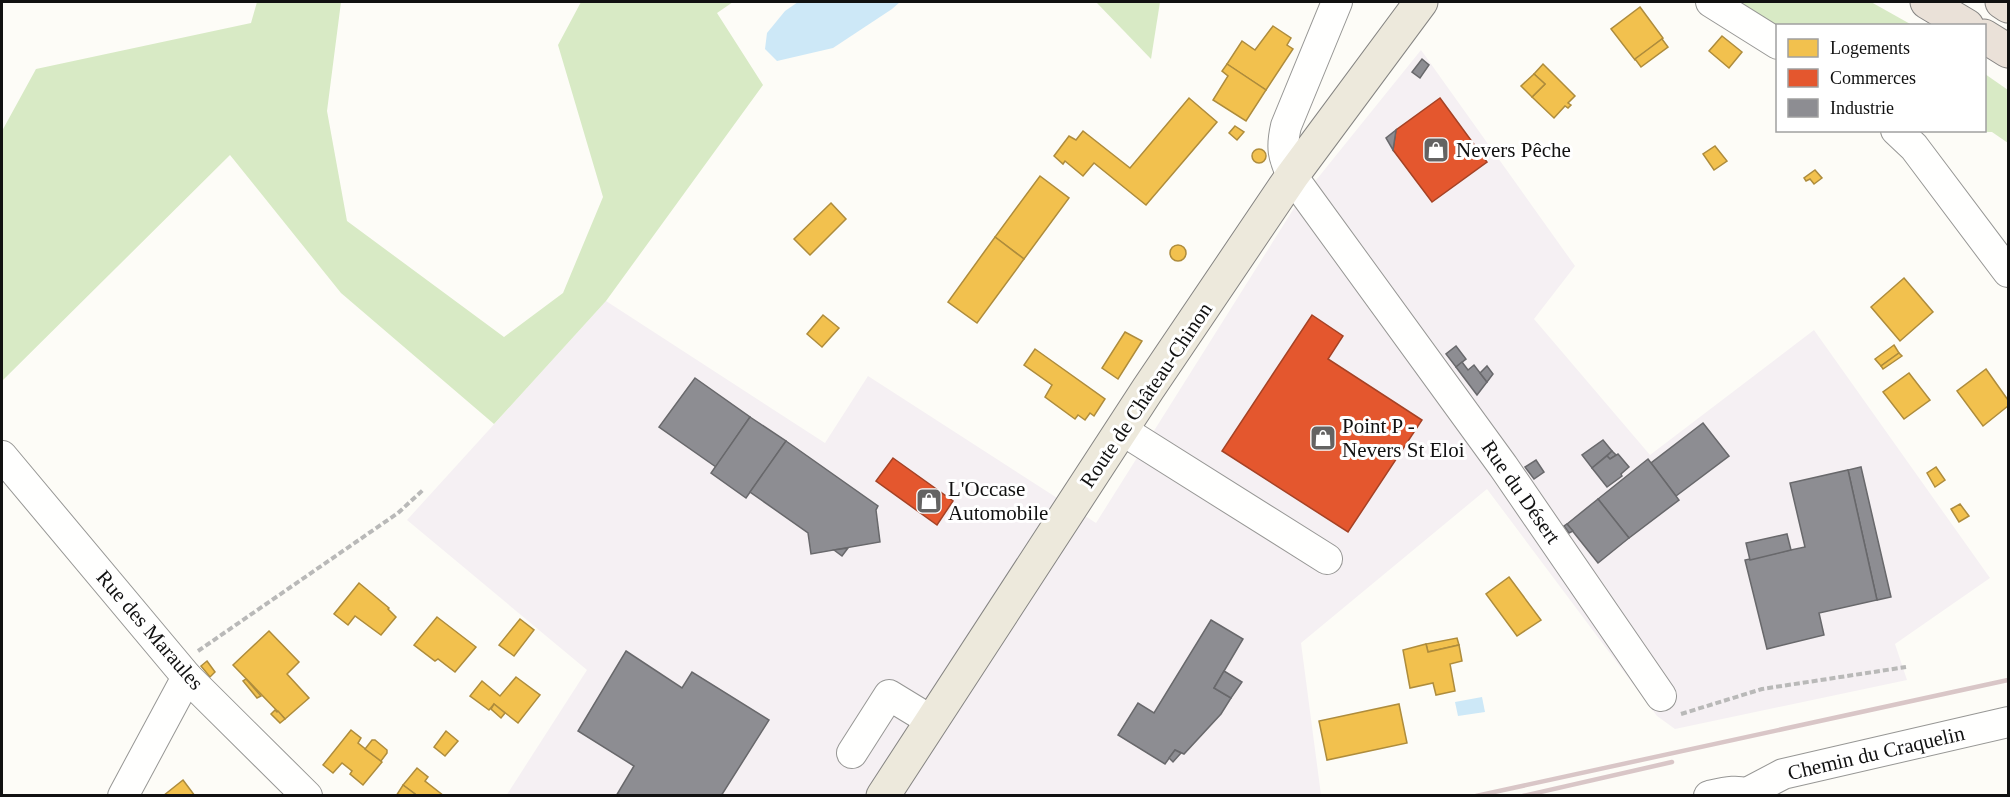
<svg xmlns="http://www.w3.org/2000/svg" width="2010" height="797" viewBox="0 0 2010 797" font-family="Georgia,serif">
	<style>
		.industrial { fill: #f5f0f3 }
		.forest { fill: #d8eac5 }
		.water { fill: #cde8f7 }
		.homes { fill: #f2c14e; stroke: #ae8c3c; stroke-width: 1.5 }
		.shops { fill: #e4572e; stroke: #a54225; stroke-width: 1.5 }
		.industry { fill: #8d8d92; stroke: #68686b; stroke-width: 1.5 }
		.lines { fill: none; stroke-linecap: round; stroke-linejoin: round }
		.minor-casing { stroke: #979795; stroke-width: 32 }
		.major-casing { stroke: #858482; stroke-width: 35 }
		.highway-casing { stroke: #858482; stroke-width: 35 }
		.path { stroke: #b9b9b8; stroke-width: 4; stroke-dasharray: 6 3; stroke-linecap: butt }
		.minor { stroke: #fffffe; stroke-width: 30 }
		.major { stroke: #ede9dc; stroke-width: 33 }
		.highway { stroke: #eae1d8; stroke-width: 33 }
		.rail { stroke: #d9c6c7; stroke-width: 4.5 }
		.labels { text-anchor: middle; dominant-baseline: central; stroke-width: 6; stroke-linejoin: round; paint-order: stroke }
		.poi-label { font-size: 21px; fill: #111; stroke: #fff; text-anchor: start }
		.street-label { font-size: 21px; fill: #111; stroke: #fff }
	</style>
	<rect width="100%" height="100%" fill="#fdfcf7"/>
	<polygon class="industrial" points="1421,50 1575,266 1534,319 1650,455 1814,330 1990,578 1895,644 1907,680 1675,729 1657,716 1487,489 1301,643 1321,795 506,796 587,670 407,520 606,301 825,443 868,376 1096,523 1296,205"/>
	<g class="forest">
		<polygon points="257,2 341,2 327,111 347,221 504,337 563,293 603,197 558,45 581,2 733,2 717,13 763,85 606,301 494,424 341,293 230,155 2,381 2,131 36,69 251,23"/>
		<polygon points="1096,2 1160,2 1151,59"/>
		<polygon points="1737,2 1871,2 1912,25 1777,27"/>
		<polygon points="1985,74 2008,90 2008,143 1992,132 1945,131 1984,130"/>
	</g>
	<g class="water">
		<polygon points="798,2 900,2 892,9 833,48 777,61 765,49 767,33 785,11"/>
		<polygon points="1482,697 1485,712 1458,716 1455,702"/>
	</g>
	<g class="homes">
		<polygon points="1640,7 1663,38 1635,60 1611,29"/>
		<polygon points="1273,26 1291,38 1287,45 1293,49 1266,90 1227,64 1242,41 1255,50"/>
		<polygon points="1722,36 1742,52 1729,68 1709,51"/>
		<polygon points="1662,39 1668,47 1641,67 1635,59"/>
		<polygon points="1227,64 1266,90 1246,121 1213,100 1228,76 1222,71"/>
		<polygon points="1543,64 1575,96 1568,103 1571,105 1568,108 1565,106 1554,118 1532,97 1545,84 1534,74"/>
		<polygon points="1534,74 1545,84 1532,97 1521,86"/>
		<polygon points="1189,98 1217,122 1146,205 1094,163 1083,176 1065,161 1063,164 1054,156 1069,136 1076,140 1083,131 1130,168"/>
		<polygon points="1235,126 1244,132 1237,140 1229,133"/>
		<polygon points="1715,146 1727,161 1714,170 1703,154"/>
		<circle cx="1259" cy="156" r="7"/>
		<polygon points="1815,170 1822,178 1814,184 1810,179 1806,181 1804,178"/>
		<polygon points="1040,176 1069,198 1024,259 995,237"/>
		<polygon points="831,203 846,219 810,255 794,239"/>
		<polygon points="995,237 1024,259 977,323 948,302"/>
		<circle cx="1178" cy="253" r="8"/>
		<polygon points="1904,278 1933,312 1900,341 1871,307"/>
		<polygon points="823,315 839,328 822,347 807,334"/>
		<polygon points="1125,332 1142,341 1118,379 1102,368"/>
		<polygon points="1894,345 1899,353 1881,366 1875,359"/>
		<polygon points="1035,349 1105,399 1094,416 1090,413 1085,420 1078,415 1075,419 1045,397 1052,385 1024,365"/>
		<polygon points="1899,353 1902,356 1883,369 1881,366"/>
		<polygon points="1986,369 2008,400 2008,406 1983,426 1957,391"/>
		<polygon points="1909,373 1930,400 1904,419 1883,392"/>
		<polygon points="1936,467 1945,480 1935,487 1927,473"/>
		<polygon points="1960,504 1969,516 1959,522 1951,509"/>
		<polygon points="1509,577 1541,620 1517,636 1486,594"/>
		<polygon points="359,583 389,608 388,609 396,617 381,635 355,616 348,625 334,614"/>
		<polygon points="437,617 476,647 455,672 438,659 435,661 414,645"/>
		<polygon points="520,619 534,630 514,656 499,645"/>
		<polygon points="269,631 299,662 287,674 309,698 285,719 233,665"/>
		<polygon points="1457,638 1459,645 1428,652 1426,644"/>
		<polygon points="1426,644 1428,652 1459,645 1462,661 1450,664 1455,691 1436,695 1433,683 1410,688 1403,650"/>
		<polygon points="207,661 215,672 210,677 201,666"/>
		<polygon points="516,677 540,695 518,723 494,704 489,710 470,696 482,681 500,696"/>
		<polygon points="246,679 261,696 257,698 243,681"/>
		<polygon points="494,704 505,713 501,718 491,709"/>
		<polygon points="1399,704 1407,743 1327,760 1319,721"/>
		<polygon points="275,710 277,712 278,711 285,719 280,723 271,714"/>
		<polygon points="351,730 361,738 358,743 382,762 363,785 350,774 352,771 342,763 333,773 323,765"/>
		<polygon points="446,731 458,741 445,756 434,747"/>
		<polygon points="372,740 375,740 387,750 387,753 381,761 365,749"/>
		<polygon points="417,768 428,777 425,781 444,796 414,796 415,794 403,785"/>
		<polygon points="183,780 195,796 163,796"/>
		<polygon points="403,785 415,794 414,796 396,796"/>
	</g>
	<g class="shops">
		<polygon points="1440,98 1487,162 1432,202 1393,150 1396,130"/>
		<polygon points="1312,315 1343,336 1328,359 1422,420 1348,532 1222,451"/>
		<polygon points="893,458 953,501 937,525 876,481"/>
	</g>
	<g class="industry">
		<polygon points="1422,59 1429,65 1420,78 1412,72"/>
		<polygon points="1396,130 1393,150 1386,138"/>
		<polygon points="1456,346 1466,359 1456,367 1446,354"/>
		<polygon points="1462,362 1468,370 1474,365 1487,382 1477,395 1456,367"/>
		<polygon points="1487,366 1493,374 1487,382 1480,373"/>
		<polygon points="695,378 750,417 716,467 659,427"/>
		<polygon points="750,417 786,441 746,498 711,473"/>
		<polygon points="1703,423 1729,456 1676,496 1651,463"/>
		<polygon points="1603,440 1612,451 1592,468 1582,455"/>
		<polygon points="786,441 878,506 876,510 880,542 811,554 808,533 750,492"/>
		<polygon points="1612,451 1616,455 1610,459 1607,456"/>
		<polygon points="1618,454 1629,467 1621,474 1622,476 1607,487 1592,468 1607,456 1610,459"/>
		<polygon points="1648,459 1679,500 1629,538 1598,499"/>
		<polygon points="1536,460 1544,472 1534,479 1525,467"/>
		<polygon points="1861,467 1891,597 1877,600 1848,470"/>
		<polygon points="1848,470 1877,600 1819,613 1824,635 1767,649 1745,560 1805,547 1790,483"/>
		<polygon points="1598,499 1629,538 1598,563 1567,524"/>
		<polygon points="1567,524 1573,531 1569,533 1564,526"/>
		<polygon points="1787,534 1791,550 1750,560 1746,543"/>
		<polygon points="848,548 842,556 834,550"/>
		<polygon points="1211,620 1243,639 1214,688 1231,698 1221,714 1184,754 1175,750 1165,764 1118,735 1138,703 1154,713"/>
		<polygon points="626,651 682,688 692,672 769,720 721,796 616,796 634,766 578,731"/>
		<polygon points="1224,671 1242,682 1231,698 1214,688"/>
		<polygon points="1175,750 1181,753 1173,762 1169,758"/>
	</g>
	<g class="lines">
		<g class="minor-casing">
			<g id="minor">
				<path d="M1337,2L1286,126C1281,148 1283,156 1292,176L1503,466L1661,696"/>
				<polyline points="1711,2 1778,44"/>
				<polyline points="1896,130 1914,147 2008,272"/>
				<polyline points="1122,430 1327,559"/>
				<polyline points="2,456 187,677 307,796"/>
				<polyline points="852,753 889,695 930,720"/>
				<polyline points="1747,793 1783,774 2008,722"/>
				<polyline points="123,796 187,677"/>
				<path d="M1709,796C1722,793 1740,788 1751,796"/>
			</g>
		</g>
		<g class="major-casing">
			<polyline id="major" points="883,796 1148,389 1292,176 1421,2"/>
		</g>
		<g class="highway-casing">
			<g id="highway">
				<polyline points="1927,2 1967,26"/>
				<polyline points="2002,2 2008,6"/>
				<polyline points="1984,36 2008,51"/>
			</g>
		</g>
		<g class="path">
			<polyline points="198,651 398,513 424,489"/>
			<polyline points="1681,714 1762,689 1906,667"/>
		</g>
		<use href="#minor" class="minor"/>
		<use href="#major" class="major"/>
		<use href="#highway" class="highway"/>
		<g class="rail">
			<polyline points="1476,796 2008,680"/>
			<polyline points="1523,796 1672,762"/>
		</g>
	</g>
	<defs>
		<g id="shop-square" transform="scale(1.35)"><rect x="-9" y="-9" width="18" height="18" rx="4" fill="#646362" stroke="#fff"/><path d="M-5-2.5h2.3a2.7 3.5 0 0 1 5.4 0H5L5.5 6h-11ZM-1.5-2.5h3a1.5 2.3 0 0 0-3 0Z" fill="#fff"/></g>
	</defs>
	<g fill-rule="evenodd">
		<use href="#shop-square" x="1436" y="150"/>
		<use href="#shop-square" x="1323" y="438"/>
		<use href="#shop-square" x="929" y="501"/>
	</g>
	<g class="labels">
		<g class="poi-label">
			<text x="1456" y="150">Nevers Pêche</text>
			<text x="1342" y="426">Point P -<tspan x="1342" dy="24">Nevers St Eloi</tspan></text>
			<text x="948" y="489">L'Occase<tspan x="948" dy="24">Automobile</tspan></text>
		</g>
		<g class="street-label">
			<text transform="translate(1146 395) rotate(-56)">Route de Château-Chinon</text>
			<text transform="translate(1521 492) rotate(55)">Rue du Désert</text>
			<text transform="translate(150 630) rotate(49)">Rue des Maraules</text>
			<text transform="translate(1876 753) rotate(-13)">Chemin du Craquelin</text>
		</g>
	</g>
	<rect width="2010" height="797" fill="none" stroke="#111111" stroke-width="6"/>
	<rect x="1776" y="24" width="210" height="108" fill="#ffffff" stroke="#a0a0a0" stroke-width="1.5"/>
	<rect x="1788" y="39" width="30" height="18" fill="#f2c14e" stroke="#a0a0a0" stroke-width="1.5"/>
	<text x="1830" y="54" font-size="18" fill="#111111">Logements</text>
	<rect x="1788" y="69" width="30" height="18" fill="#e4572e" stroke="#a0a0a0" stroke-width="1.5"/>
	<text x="1830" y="84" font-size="18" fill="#111111">Commerces</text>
	<rect x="1788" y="99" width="30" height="18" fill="#8d8d92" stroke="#a0a0a0" stroke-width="1.5"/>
	<text x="1830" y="114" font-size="18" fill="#111111">Industrie</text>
</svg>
